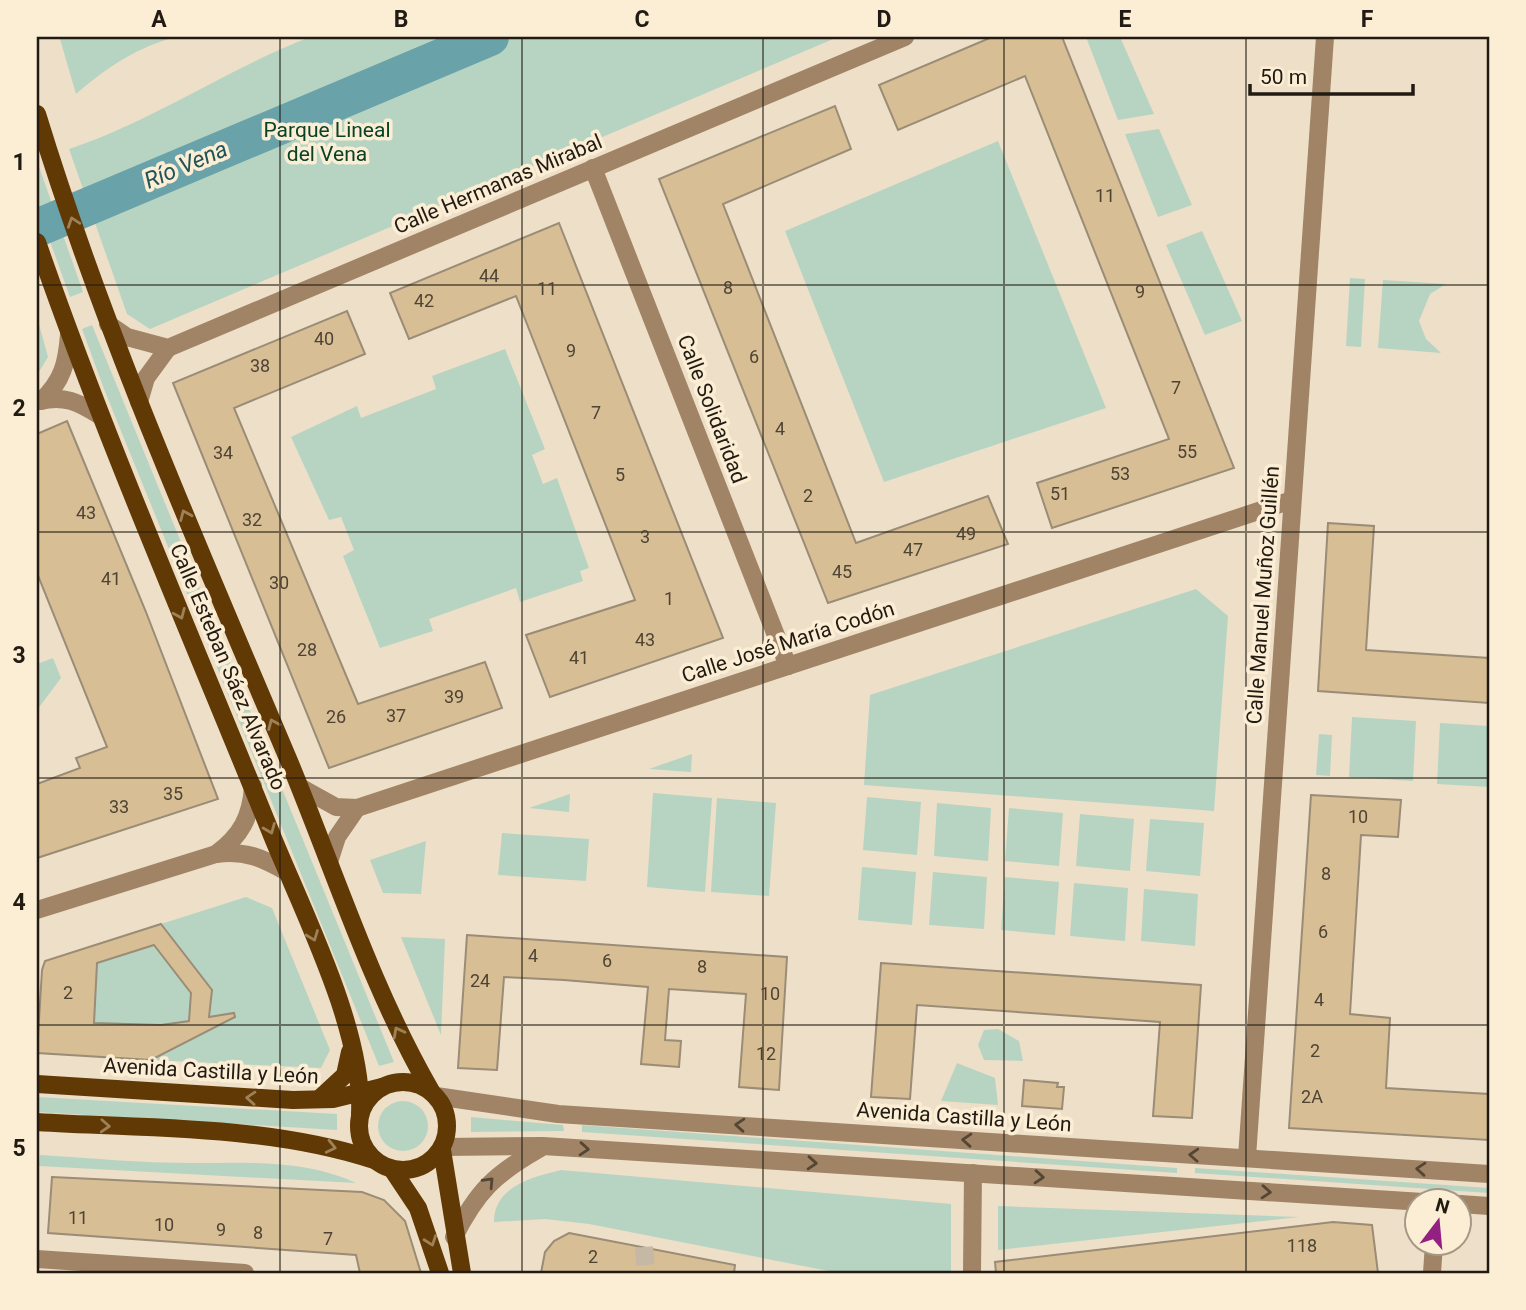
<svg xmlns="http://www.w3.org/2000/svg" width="1526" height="1310" viewBox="0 0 1526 1310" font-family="Roboto,sans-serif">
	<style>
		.green { fill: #b7d4c2 }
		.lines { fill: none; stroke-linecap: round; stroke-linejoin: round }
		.river { stroke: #69a3a9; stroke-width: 38 }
		.building { fill: #d8be95; stroke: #9a8c76; stroke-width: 2; fill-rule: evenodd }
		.minor-tunnel { stroke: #c5b8a4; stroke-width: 18; stroke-dasharray: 18 9; stroke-linecap: butt }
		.minor { stroke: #a18466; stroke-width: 18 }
		.major { stroke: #613904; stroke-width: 18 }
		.oneway { stroke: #9f8158 }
		.oneway2 { stroke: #544534 }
		.grid { fill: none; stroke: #211b13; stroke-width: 2; stroke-opacity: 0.55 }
		.labels { text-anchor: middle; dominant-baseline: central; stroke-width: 7; stroke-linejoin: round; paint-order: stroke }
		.number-label { font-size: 18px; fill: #4f4434 }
		.park-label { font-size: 21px; fill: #084227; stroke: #fcedd5 }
		.street-label { font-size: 21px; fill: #211b13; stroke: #fcedd5 }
		.water-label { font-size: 23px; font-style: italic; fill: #215459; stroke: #fcedd5 }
		.neatline { fill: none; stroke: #211b13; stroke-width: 2.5 }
		.grid-label { font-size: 23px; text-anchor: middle; font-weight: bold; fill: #211b13 }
	</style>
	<rect width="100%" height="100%" fill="#eedfc8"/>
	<g class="green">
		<path d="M66,37H176C137,47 106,68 76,94L60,39Z"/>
		<path d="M310,37H838L150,329L127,314L69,149C153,121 227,69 310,37Z"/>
		<polygon points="1086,37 1120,37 1154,114 1118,120"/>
		<polygon points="1159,129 1192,205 1158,217 1125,134"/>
		<polygon points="998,141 1106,408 884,482 785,231"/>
		<polygon points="37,161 83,292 70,297 37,205"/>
		<polygon points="1202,231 1242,321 1205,335 1166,245"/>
		<polygon points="1350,278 1365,279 1361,347 1346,346"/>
		<polygon points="1383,280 1446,284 1430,294 1419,321 1426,339 1441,353 1378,348"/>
		<polygon points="37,317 48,357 37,375"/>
		<polygon points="92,325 394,1062 379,1066 104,389 82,329"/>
		<polygon points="505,349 545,449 532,455 543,484 557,478 589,568 580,571 583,581 520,602 516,588 429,619 433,631 380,648 343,556 354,550 341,517 329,520 291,437 357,406 361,418 436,389 432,376"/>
		<polygon points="1196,589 1228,616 1214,811 864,785 870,695"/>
		<polygon points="53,658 61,678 37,710 37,664"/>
		<polygon points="1352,717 1416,721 1413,781 1349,777"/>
		<polygon points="1440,723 1489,726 1489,787 1437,784"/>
		<polygon points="1319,734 1332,735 1330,776 1316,775"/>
		<polygon points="692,754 691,772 649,769"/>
		<polygon points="653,793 712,798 705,892 647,887"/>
		<polygon points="570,794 569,812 529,808"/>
		<polygon points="867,797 921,802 917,855 863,850"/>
		<polygon points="717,798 776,803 769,896 711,892"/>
		<polygon points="937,803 991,808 988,861 934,856"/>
		<polygon points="1009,808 1063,813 1059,866 1005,861"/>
		<polygon points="1080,814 1134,819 1130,871 1076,866"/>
		<polygon points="1150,819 1204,823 1200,876 1146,871"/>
		<polygon points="502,833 589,839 586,881 498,875"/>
		<polygon points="426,841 421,894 383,893 370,860"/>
		<polygon points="862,867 916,872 912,925 858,920"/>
		<polygon points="933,872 987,877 984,929 929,925"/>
		<polygon points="1005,877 1059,882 1055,935 1001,930"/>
		<polygon points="1074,883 1128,888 1125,941 1070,936"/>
		<polygon points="1144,889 1198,894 1195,946 1141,941"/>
		<polygon points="246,897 272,908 330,1050 321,1068 151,1060 208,1030 212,990 161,924"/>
		<polygon points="401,937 445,939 441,1035"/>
		<polygon points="154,945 191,993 189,1021 161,1025 91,1023 97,963"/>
		<polygon points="998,1029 1019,1041 1023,1061 984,1060 978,1045 984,1030"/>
		<polygon points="957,1063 995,1078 998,1105 941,1101"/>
		<polygon points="37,1097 337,1114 337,1130 37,1112"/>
		<circle cx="403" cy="1126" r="25"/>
		<polygon points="471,1117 563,1125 564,1131 471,1132"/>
		<polygon points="582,1125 1177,1168 1177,1173 582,1132"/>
		<path d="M40,1155C90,1158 141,1163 192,1163C247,1163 305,1159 356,1183L39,1166Z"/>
		<polygon points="1195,1168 1489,1188 1489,1193 1195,1173"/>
		<path d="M561,1170L951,1204V1273H839L589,1224L545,1219L494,1222C494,1186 533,1177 561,1170Z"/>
		<polygon points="998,1206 1299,1217 998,1250"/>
	</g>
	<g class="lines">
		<polyline class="river" points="37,228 490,37"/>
	</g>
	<g class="building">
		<polygon points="992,37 1062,37 1234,468 1052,528 1037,483 1169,439 1025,76 898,130 879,85"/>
		<polygon points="835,106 851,149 723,204 856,543 988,496 1008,544 828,603 659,179"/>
		<polygon points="559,223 723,638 550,697 526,635 635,600 516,296 409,339 390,293"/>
		<polygon points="347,311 365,354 234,408 358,704 485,662 502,708 329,768 173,383"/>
		<polygon points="67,421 146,612 218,799 37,858 37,784 80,768 76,758 107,747 37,573 37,434"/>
		<polygon points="1328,523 1374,526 1366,650 1489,658 1489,703 1318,691"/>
		<polygon points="1311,795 1401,800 1398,837 1361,835 1350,1014 1390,1018 1386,1088 1489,1094 1489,1140 1289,1128"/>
		<path d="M161,924L212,990L209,1017L234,1013L235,1017L151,1060L37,1053L42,970L45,961ZM154,945L191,993L189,1021L161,1025L94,1023L97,963Z"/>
		<polygon points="467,935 787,957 779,1090 739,1087 746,994 669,989 665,1040 681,1041 679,1067 641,1064 648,987 564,980 504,977 497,1070 458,1068"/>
		<polygon points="881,963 1201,985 1192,1118 1153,1116 1160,1022 917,1005 910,1099 871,1097"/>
		<polygon points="1024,1080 1058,1083 1057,1087 1064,1087 1062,1109 1022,1106"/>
		<polygon points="52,1177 362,1192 384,1200 405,1221 421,1273 360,1273 356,1255 48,1233"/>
		<polygon points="1333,1222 1372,1225 1378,1273 996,1273 995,1262"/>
		<polygon points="569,1233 735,1265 734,1273 541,1273 545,1252 554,1241"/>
	</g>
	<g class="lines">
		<polyline class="minor-tunnel" points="644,1247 646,1273"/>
		<g class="minor">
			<polyline points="593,168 788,666"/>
			<polyline points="108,324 127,337 168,348 905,37"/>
			<path d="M40,401C64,395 78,402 99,415"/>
			<path d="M41,401C63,381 67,362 69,334"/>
			<polyline points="139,402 146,378 168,348"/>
			<polyline points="300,787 336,807 357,808 1292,500"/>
			<path d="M216,854C241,836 251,817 253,786"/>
			<polyline points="329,862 337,837 357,808"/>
			<path d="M37,910L216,854C245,850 263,858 287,872"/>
			<polyline points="436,1096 558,1114 1489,1174"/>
			<polyline points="443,1147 543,1146 1423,1202"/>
			<polyline points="1247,1157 1325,37"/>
			<polyline points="1460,1204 1489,1206"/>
			<path d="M454,1237C477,1191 495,1174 539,1149"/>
			<polyline points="37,1259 245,1273"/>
			<polyline points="972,1273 973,1173"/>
			<polyline points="1432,1273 1434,1244"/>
		</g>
		<g class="major">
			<path d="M37,114C105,336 199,548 289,761C335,872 371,987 431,1091"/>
			<path d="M37,242C107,444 193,640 273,838C305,916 364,1032 360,1114"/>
			<circle cx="403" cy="1126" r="44"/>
			<polyline points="37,1084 293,1100 333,1099 382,1087"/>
			<polyline points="319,1099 345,1075 350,1052"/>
			<path d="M37,1122C148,1129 268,1125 374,1160"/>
			<polyline points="442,1150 462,1273"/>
			<polyline points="392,1169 418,1208 440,1273"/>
		</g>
	</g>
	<defs><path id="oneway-chevron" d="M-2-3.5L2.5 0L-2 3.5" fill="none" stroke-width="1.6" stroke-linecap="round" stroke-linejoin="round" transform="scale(1.75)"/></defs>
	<g class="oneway">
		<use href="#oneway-chevron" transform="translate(73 222) rotate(-109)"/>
		<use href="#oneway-chevron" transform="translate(185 515) rotate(-113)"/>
		<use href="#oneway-chevron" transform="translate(180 614) rotate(67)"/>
		<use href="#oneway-chevron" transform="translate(273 724) rotate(-113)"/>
		<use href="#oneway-chevron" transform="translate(270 829) rotate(68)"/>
		<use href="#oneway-chevron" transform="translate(313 936) rotate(69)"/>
		<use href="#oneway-chevron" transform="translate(398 1032) rotate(-118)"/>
		<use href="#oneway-chevron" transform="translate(251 1098) rotate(-176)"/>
		<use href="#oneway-chevron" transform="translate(105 1126) rotate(3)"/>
		<use href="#oneway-chevron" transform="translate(331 1147) rotate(13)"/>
		<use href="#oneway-chevron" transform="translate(431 1241) rotate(70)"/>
	</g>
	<g class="oneway2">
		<use href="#oneway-chevron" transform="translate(740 1125) rotate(-176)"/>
		<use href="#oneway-chevron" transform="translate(967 1140) rotate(-176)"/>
		<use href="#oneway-chevron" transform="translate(584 1149) rotate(4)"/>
		<use href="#oneway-chevron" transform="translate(1194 1155) rotate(-177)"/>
		<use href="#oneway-chevron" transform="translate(812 1163) rotate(4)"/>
		<use href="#oneway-chevron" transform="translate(1421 1169) rotate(-176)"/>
		<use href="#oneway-chevron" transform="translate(1039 1177) rotate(4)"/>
		<use href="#oneway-chevron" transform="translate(489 1182) rotate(-47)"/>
		<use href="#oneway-chevron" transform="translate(1266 1192) rotate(4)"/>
	</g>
	<path class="grid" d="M280,37V1273M522,37V1273M763,37V1273M1004,37V1273M1246,37V1273M37,285H1489M37,532H1489M37,778H1489M37,1025H1489"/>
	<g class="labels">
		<g class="number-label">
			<text x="1105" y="195">11</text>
			<text x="489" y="275">44</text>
			<text x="728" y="287">8</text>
			<text x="547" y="288">11</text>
			<text x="1140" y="291">9</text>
			<text x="424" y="300">42</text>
			<text x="324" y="338">40</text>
			<text x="571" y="350">9</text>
			<text x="754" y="356">6</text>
			<text x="260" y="365">38</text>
			<text x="1176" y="387">7</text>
			<text x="596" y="412">7</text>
			<text x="780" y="428">4</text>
			<text x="1187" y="451">55</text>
			<text x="223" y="452">34</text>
			<text x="1120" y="473">53</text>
			<text x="620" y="474">5</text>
			<text x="1060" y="493">51</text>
			<text x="808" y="495">2</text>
			<text x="86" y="512">43</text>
			<text x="252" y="519">32</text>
			<text x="966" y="533">49</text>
			<text x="645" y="536">3</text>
			<text x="913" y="549">47</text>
			<text x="842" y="571">45</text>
			<text x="111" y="578">41</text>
			<text x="279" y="582">30</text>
			<text x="669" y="598">1</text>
			<text x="645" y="639">43</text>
			<text x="307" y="649">28</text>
			<text x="579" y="657">41</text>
			<text x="454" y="696">39</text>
			<text x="396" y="715">37</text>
			<text x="336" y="716">26</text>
			<text x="173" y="793">35</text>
			<text x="119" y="806">33</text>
			<text x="1358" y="816">10</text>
			<text x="1326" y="873">8</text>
			<text x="1323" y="931">6</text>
			<text x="533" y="955">4</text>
			<text x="607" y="960">6</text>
			<text x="702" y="966">8</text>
			<text x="480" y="980">24</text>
			<text x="68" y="992">2</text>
			<text x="770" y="993">10</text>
			<text x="1319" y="999">4</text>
			<text x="1315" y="1050">2</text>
			<text x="766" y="1053">12</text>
			<text x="1312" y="1096">2A</text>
			<text x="78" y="1217">11</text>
			<text x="164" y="1224">10</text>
			<text x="221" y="1229">9</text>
			<text x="258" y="1232">8</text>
			<text x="328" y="1238">7</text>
			<text x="1302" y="1245">118</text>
			<text x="593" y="1256">2</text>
		</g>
		<g class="park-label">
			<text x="327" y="130">Parque Lineal<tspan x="327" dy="24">del Vena</tspan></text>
		</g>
		<g class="street-label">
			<text transform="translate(498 184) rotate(-23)">Calle Hermanas Mirabal</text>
			<text transform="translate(712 409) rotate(69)">Calle Solidaridad</text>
			<text transform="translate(1263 595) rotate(-86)">Calle Manuel Muñoz Guillén</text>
			<text transform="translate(788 642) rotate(-18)">Calle José María Codón</text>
			<text transform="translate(228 667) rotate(67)">Calle Esteban Sáez Alvarado</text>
			<text transform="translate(211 1071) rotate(3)">Avenida Castilla y León</text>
			<text transform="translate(964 1117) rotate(4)">Avenida Castilla y León</text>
		</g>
		<g class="water-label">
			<text transform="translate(186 165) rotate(-23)">Río Vena</text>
		</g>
	</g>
	<rect width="1526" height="1310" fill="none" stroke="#fcedd5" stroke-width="77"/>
	<g transform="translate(1438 1222) rotate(16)"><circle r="33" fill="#fcedd5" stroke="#a49987" stroke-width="2"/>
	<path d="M0-5L12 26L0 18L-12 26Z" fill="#932181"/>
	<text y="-10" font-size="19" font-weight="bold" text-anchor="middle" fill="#211b13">N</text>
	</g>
	<path d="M1250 84v10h163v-10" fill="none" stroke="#211b13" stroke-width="3.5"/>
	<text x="1260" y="84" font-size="21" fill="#211b13" stroke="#fcedd5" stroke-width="5" paint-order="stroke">50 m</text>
	<rect x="38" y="38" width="1450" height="1234" class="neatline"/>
	<g class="grid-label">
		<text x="159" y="27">A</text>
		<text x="401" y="27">B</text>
		<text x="642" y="27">C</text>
		<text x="884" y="27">D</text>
		<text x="1125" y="27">E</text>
		<text x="1367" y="27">F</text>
		<text x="19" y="170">1</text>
		<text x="19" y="416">2</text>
		<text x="19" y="663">3</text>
		<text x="19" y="910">4</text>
		<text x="19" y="1156">5</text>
	</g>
</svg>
